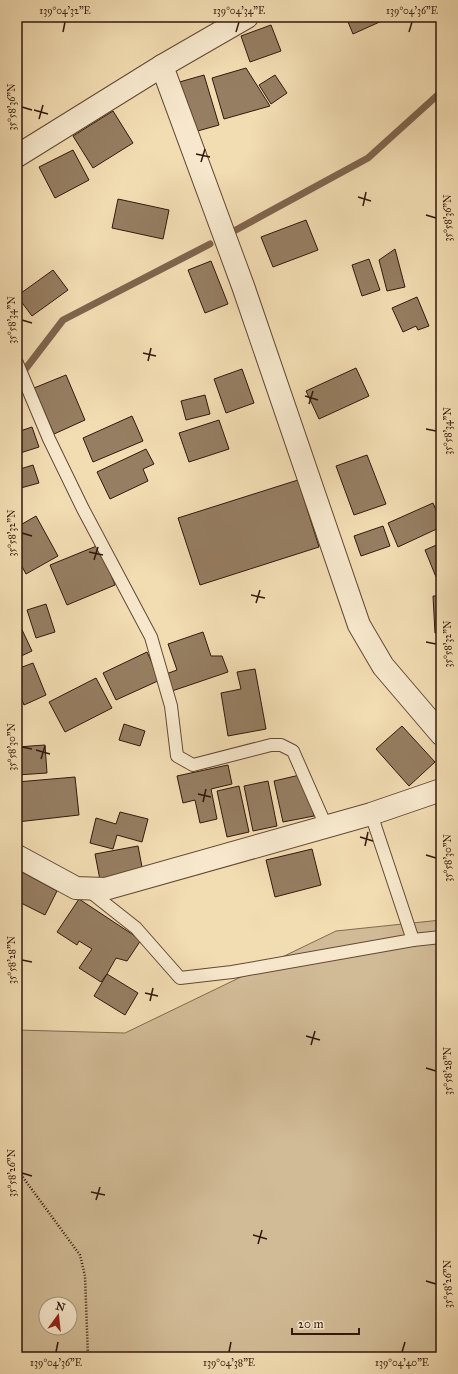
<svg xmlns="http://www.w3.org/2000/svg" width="458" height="1374" viewBox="0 0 458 1374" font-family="'IM FELL Great Primer',serif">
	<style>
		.green { fill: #d1bb96; stroke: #826a50; fill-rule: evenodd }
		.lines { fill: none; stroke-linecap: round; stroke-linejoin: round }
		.stream { stroke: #7e654d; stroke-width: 7 }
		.building { fill: #967e62; stroke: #32180b }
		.service-casing { stroke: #624935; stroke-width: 14 }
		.minor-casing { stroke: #624935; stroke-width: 24 }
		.path { stroke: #32180b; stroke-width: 2.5; stroke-dasharray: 1 2; stroke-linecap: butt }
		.service { stroke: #f7e8cd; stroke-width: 12 }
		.minor { stroke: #f7e8cd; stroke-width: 22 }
		.ticks { fill: none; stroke: #32180b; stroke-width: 1.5 }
		.neatline { fill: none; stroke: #32180b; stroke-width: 1.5 }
		.ticks-label { font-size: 10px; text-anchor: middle; fill: #32180b }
	</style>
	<rect width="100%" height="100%" fill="#f2dcb2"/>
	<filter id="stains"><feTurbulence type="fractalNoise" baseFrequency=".005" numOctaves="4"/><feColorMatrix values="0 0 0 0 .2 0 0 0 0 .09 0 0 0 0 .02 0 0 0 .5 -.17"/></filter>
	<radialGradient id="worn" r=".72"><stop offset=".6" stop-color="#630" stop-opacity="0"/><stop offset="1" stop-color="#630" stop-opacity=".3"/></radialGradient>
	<path class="green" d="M441,920V1357H17V1030L125,1033L336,931ZM46,1304H70V1328H46Z"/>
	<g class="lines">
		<g class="stream">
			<polyline points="234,231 368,158 441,92"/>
			<polyline points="17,380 63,320 210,244"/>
		</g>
	</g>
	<g class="building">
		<polygon points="346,17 383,17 384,20 353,34"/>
		<polygon points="271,25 281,51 250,62 241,36"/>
		<polygon points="246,68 270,106 224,119 212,78"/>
		<polygon points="204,75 219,125 194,132 176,83"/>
		<polygon points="275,75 287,93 271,104 259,85"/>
		<polygon points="113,111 133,143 93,168 73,136"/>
		<polygon points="73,150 89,180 55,198 39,167"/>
		<polygon points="118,199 169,210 163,239 112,228"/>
		<polygon points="306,220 318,250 273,267 261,237"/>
		<polygon points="395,249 405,287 387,291 379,260"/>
		<polygon points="369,259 380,290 362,296 352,265"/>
		<polygon points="211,261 228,304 205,313 188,270"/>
		<polygon points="53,270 68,290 32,316 17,296"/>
		<polygon points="417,297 429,326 418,330 416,326 403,332 392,308"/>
		<polygon points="356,368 369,396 319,419 306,391"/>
		<polygon points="242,369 254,403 226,413 214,379"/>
		<polygon points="66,375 85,420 54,434 34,388"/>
		<polygon points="205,395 210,414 186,420 181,401"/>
		<polygon points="132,416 143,441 93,462 83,438"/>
		<polygon points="219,420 229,449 189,462 179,433"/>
		<polygon points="32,427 39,447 17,454 17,432"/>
		<polygon points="146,449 154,464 143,469 148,481 110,499 97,472"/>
		<polygon points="367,455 386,504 354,515 336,466"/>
		<polygon points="33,465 39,483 17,489 17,470"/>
		<polygon points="298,480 319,547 200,585 178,518"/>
		<polygon points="433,503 441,522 441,527 398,547 388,523"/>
		<polygon points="36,516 58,556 26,574 17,557 17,527"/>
		<polygon points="383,526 390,546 361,556 354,536"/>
		<polygon points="441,543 441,575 436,577 425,550"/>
		<polygon points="99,545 115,585 67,605 50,565"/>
		<polygon points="433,596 441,596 441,633 435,633"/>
		<polygon points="46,604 55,632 36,638 27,610"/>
		<polygon points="17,619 32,651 17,658"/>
		<polygon points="203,632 211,656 222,656 228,672 172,691 166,674 177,670 168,644"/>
		<polygon points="147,652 160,680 116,700 103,673"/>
		<polygon points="33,663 46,695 24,705 17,688 17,669"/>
		<polygon points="255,669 266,729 228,736 221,693 241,689 237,672"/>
		<polygon points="96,678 112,708 65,732 49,702"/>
		<polygon points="124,724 145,731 140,746 119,740"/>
		<polygon points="402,726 435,762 409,786 376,749"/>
		<polygon points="45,745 47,773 17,775 17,747"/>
		<polygon points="228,765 232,784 211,789 217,819 200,823 195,800 183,803 177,776"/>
		<polygon points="304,774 314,816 283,822 274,781"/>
		<polygon points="75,777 79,815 17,822 17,782"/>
		<polygon points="268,781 277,826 253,831 244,786"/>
		<polygon points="239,786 249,832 227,837 217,791"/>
		<polygon points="120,812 148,819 142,842 117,835 113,849 90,843 96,818 116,824"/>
		<polygon points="138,846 143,872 100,880 95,854"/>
		<polygon points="312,849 321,885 275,897 266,860"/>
		<polygon points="22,872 57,891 45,915 17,901 17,881"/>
		<polygon points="79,899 141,940 127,961 116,958 107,974 101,982 79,968 92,949 79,941 77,945 57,932"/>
		<polygon points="107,974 138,993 125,1015 94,996"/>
	</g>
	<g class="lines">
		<g class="service-casing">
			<g id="service">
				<polyline points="17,363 49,439 83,509 151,637 171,706 177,756 193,765 271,745 281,745 293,751 326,826"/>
				<polyline points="371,814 413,940"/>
				<polyline points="88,890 136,928 180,978 232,972 413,940 441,937"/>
			</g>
		</g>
		<g class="minor-casing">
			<g id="minor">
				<polyline points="162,66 243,286 359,625 383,666 441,734"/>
				<polyline points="17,156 162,66 247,17"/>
				<polyline points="17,856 76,888 105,889 371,814 441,790"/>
			</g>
		</g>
		<polyline class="path" points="17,1160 22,1176 80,1255 85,1276 88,1357"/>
		<use href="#service" class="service"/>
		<use href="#minor" class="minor"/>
	</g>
	<path class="ticks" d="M63,32L65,22M236,32L239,22M409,32L412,22M22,107L32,110M34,110L48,114M39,119L43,105M196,154L210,157M201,162L205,149M358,197L371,201M363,206L366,192M426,215L436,218M22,320L32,323M143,353L156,356M148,361L151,348M305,396L318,400M309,404L313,391M426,429L436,431M22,533L32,536M89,552L103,555M94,560L98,547M251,595L265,598M256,603L260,590M426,642L436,644M22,747L32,749M36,750L50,754M41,759L45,746M198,794L211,797M203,802L206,789M360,837L373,841M365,846L368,832M426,855L436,858M22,960L32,962M145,993L158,996M150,1001L153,988M306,1036L320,1040M311,1045L315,1031M426,1068L436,1071M22,1173L32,1176M91,1192L105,1195M96,1200L100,1187M253,1235L267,1239M258,1244L262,1230M426,1281L436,1284M56,1352L58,1342M229,1352L231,1342M402,1352L405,1342"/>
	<rect width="458" height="1374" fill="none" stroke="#f2dcb2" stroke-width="44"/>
	<g transform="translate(58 1316) rotate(15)"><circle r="19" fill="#f7e8cd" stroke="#a8957f"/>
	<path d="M0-3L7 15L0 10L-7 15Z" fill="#8f2418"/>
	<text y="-6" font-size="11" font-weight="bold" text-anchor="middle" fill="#32180b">N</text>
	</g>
	<path d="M292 1328v6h67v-6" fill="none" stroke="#32180b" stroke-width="2"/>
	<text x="298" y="1328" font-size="12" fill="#32180b" stroke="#f7e8cd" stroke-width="3" paint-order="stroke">20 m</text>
	<rect x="22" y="22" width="414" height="1330" class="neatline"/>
	<g class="ticks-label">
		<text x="65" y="14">139°04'32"E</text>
		<text x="239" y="14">139°04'34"E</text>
		<text x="412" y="14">139°04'36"E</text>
		<text transform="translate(11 107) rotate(-90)" y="4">35°58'36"N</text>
		<text transform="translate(447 218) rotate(-90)" y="4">35°58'36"N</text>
		<text transform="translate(11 320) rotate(-90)" y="4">35°58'34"N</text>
		<text transform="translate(447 431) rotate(-90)" y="4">35°58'34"N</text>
		<text transform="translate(11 533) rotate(-90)" y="4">35°58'32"N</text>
		<text transform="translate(447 644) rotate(-90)" y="4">35°58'32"N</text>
		<text transform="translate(11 747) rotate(-90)" y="4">35°58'30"N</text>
		<text transform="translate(447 858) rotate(-90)" y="4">35°58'30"N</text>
		<text transform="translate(11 960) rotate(-90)" y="4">35°58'28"N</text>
		<text transform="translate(447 1071) rotate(-90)" y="4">35°58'28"N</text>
		<text transform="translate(11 1173) rotate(-90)" y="4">35°58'26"N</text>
		<text transform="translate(447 1284) rotate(-90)" y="4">35°58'26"N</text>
		<text x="56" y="1366">139°04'36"E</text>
		<text x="229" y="1366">139°04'38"E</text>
		<text x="402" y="1366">139°04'40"E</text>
	</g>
	<rect width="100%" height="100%" filter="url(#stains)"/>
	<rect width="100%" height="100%" fill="url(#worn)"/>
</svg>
